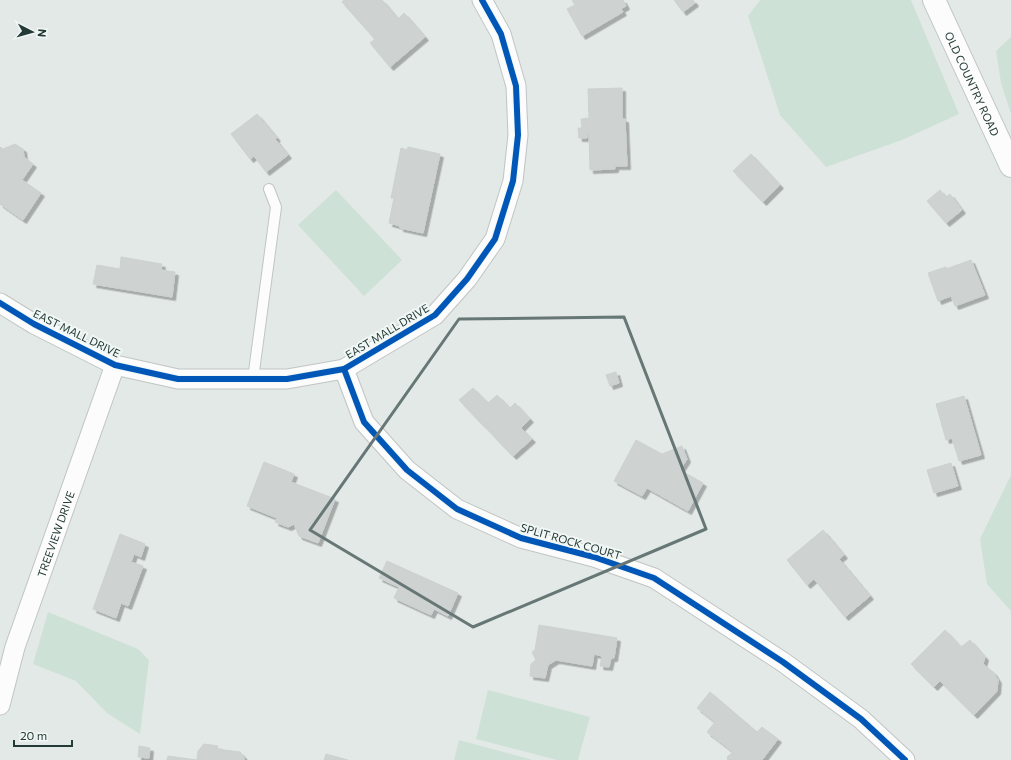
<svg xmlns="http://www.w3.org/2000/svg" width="1011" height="760" viewBox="0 0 1011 760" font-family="Commissioner,sans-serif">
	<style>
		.green { fill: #cee1d6 }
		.building { fill: #ced2d1; stroke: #ccd2d0; filter: url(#shadow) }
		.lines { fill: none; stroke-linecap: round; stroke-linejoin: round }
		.service-casing { stroke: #c0c5c4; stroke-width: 12 }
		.minor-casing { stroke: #c0c5c4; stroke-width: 21 }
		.secondary-casing { stroke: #c0c6c4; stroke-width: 24 }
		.service { stroke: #fbfcfb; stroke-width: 10 }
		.minor { stroke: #fbfcfb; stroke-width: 19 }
		.secondary { stroke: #fbfcfb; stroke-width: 22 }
		.cycleway-casing { stroke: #f1f7f5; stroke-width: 8 }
		.cycleway { stroke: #0057b8; stroke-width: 6 }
		.marked { fill: none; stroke: #667775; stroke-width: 3; stroke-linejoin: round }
		.labels { text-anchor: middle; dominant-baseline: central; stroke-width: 4; stroke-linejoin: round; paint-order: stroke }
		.street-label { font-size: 11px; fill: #233a37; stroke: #f1f7f5 }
	</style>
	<defs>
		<filter id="shadow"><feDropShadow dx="3.5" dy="3.5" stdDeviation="0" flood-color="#0004"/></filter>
	</defs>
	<rect width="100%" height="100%" fill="#e3e9e7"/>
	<g class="green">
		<polygon points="760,0 911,0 959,114 902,140 826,167 780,115 748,16"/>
		<polygon points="1011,37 1011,114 1001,83 996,51"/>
		<polygon points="336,190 402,260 364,296 298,225"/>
		<polygon points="1011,475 1011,611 987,584 980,539"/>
		<polygon points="48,612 138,649 149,660 140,734 107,713 76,681 33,664"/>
		<polygon points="488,690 590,717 578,760 557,760 476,739"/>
		<polygon points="459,740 533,760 454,760"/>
	</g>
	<g class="building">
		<polygon points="344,0 382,0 398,19 404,13 425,37 390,67 370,43 375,39 342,2"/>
		<polygon points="572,0 623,0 626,6 621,9 623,12 582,36 567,9 575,5"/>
		<polygon points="674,0 693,0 695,3 683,12"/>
		<polygon points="622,88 622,119 625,119 627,166 615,166 615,169 590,170 589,133 587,133 587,138 579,138 578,128 582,128 581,119 589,118 588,89"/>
		<polygon points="257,114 277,138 275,139 288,155 266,172 254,156 250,159 231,134"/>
		<polygon points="15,144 23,149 24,157 33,164 22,180 41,193 23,220 0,204 0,147 3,149"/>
		<polygon points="408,147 440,154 423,233 400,228 400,226 389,223 394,198 391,198 401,148 407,150"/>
		<polygon points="751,154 780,185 763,202 733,171"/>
		<polygon points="940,190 946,197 950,194 962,210 946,223 927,201"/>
		<polygon points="121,257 162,264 161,270 175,272 172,297 93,284 97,265 120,269"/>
		<polygon points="971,260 985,295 955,306 951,296 938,301 928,273 946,267 946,269"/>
		<polygon points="616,372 619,383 610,386 606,375"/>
		<polygon points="473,388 488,403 497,395 510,408 515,403 530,419 521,428 532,439 513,456 459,400"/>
		<polygon points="964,396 981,455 959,461 952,438 946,440 936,404"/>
		<polygon points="636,440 662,454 682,446 687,459 680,470 703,483 688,511 647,488 642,496 614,481"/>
		<polygon points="264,462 294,474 291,482 335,499 318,543 299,536 294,524 288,527 275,522 277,518 247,506"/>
		<polygon points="951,463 958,486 934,493 927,470"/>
		<polygon points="823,530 844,555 839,559 870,596 845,617 814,579 807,585 787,560"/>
		<polygon points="120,534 145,544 141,557 134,554 131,562 143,566 128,606 121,603 116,618 93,609"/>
		<polygon points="387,561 458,593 448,616 434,609 431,615 394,598 399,587 379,578"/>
		<polygon points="539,625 617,638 614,658 611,658 609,667 600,666 602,656 594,654 592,666 556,660 548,665 545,678 530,676 531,664 536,660 532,652 535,650"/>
		<polygon points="945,630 961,647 970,640 985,657 983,664 993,672 998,680 997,691 974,715 940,681 934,687 911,664"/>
		<polygon points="710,692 757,732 762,727 778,739 762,760 728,760 727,757 733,752 707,732 715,722 697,708"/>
		<polygon points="204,744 218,746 217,749 240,752 244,757 244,760 167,760 168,756 197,760 198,751"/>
		<polygon points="139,746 150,748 149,758 138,757"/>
		<polygon points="326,754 348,760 324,760"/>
	</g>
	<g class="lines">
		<g class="service-casing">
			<polyline id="service" points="253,379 276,207 269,189"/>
		</g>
		<g class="minor-casing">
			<g id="minor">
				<polyline points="0,303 34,324 115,365 178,379 287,379 344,369 435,315 467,279 495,239 513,181 518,135 516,86 501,34 482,0"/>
				<polyline points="344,369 364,422 407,470 457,509 521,538 594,557 654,578 783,662 861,719 905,760"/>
				<path id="s1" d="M0,705L15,647L115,365"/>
			</g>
		</g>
		<g class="secondary-casing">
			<g id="secondary">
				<path id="s2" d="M934,0L1011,166"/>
			</g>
		</g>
		<use href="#service" class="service"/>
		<use href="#minor" class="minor"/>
		<use href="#secondary" class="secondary"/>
		<g class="cycleway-casing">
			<g id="cycleway">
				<polyline points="0,303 34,324 115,365 178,379 287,379 344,369 435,315 467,279 495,239 513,181 518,135 516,86 501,34 482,0"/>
				<polyline points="344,369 364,422 407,470 457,509 521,538 594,557 654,578 783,662 861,719 905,760"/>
			</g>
		</g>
		<use href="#cycleway" class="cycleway"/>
	</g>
	<path class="marked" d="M624,317L706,529L473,627L310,530L459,319Z"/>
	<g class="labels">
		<g class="street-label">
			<text stroke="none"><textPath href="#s2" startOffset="92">OLD COUNTRY ROAD</textPath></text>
			<text transform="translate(387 331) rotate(-31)">EAST MALL DRIVE</text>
			<text transform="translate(77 333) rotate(26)">EAST MALL DRIVE</text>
			<text stroke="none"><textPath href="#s1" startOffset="180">TREEVIEW DRIVE</textPath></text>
			<text transform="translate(571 541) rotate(16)">SPLIT ROCK COURT</text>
		</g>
	</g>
	<g transform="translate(32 32) rotate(96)" stroke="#f1f7f5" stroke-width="3" paint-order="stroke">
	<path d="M0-3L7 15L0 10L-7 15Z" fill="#233a37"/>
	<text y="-6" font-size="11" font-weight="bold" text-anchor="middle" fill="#233a37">N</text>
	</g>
	<path d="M14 740v6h58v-6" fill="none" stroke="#233a37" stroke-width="2"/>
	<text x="20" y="740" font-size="12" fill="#233a37" stroke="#f1f7f5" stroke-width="3" paint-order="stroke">20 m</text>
</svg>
